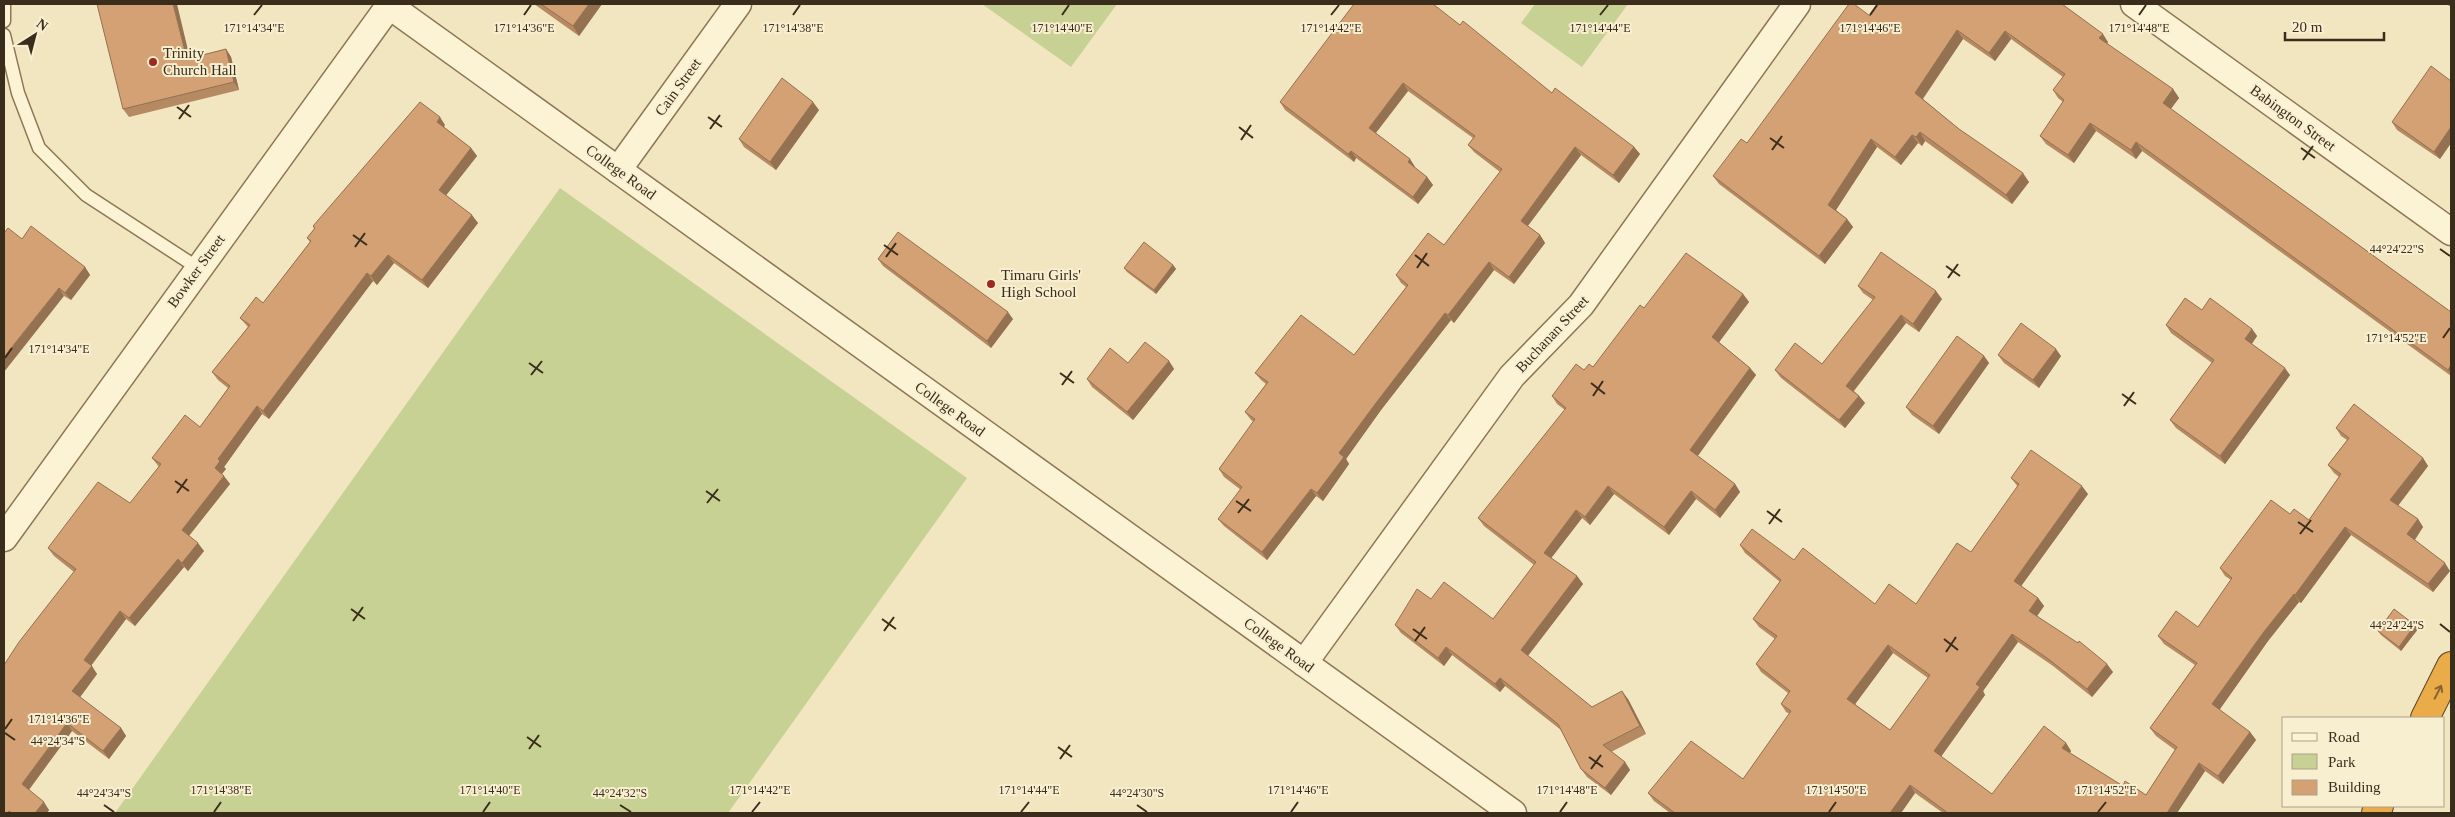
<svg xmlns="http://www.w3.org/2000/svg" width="2455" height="817" viewBox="0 0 2455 817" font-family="Georgia,serif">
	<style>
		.green { fill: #c6d193 }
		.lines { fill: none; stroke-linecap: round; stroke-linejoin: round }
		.lane-casing { stroke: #8d7756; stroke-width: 15 }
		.street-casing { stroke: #8d7756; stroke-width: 29 }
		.highway-casing { stroke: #5a442b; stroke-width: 30 }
		.lane { stroke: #fcf2d4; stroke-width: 12 }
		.street { stroke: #fcf2d4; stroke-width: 26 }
		.highway { stroke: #e9ac49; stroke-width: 28 }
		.wall { fill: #b58a63; fill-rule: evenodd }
		.shaded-wall { fill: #947150 }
		.building { fill: #d3a173; stroke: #947150; fill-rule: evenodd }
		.oneway { stroke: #896630 }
		.ticks { fill: none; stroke: #3b2d1c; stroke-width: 2 }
		.poi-dot { fill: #a12821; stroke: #f8efd1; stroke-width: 2 }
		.labels { text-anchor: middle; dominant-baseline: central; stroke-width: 4; stroke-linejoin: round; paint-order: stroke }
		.poi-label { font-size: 15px; fill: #3b2d1c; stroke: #f8efd1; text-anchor: start }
		.street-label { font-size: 15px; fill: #3b2d1c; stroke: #f8efd1 }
		.ticks-label { font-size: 12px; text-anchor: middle; fill: #3b2d1c; stroke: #f8efd1; stroke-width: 4; stroke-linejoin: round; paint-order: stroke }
	</style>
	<rect width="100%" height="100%" fill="#f2e6c0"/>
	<g class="green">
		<polygon points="982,4 1117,4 1071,67"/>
		<polygon points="1535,4 1628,4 1582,67 1521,23"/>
		<polygon points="560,188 967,478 728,813 115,813"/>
	</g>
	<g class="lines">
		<g class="lane-casing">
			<g id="lane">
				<polyline points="4,21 4,4"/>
				<polyline points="4,35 18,93 39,148 86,195 198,268"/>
			</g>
		</g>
		<g class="street-casing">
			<g id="street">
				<polyline points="387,4 1513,813"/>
				<polyline points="2134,4 2451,232"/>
				<polyline points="618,170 738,4"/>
				<polyline points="4,538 389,6"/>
				<polyline points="1304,663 1512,376 1581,305 1797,4"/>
			</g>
		</g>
		<g class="highway-casing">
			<g id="highway">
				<polyline points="2425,718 2451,666"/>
				<polyline points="2376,813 2379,806"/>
			</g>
		</g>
		<use href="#lane" class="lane"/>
		<use href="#street" class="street"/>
		<use href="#highway" class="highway"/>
	</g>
	<g class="wall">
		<polygon points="534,4 602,4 579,36"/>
		<polygon points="2446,4 2451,4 2451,7"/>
		<polygon points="1870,16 2108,42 2107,44 2173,89 2179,98 2171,109 2451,312 2451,376 2142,151 2136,159 2096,131 2074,163 2046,144 2040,136 2063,102 2058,98 2053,90 2063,77 2011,39 1995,61 1963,39 1923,99 1959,129 2029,182 2012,204 1925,141 1922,146 1918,143 1901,165 1877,147 1836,210 1847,219 1853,227 1825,264 1719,184 1713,176 1747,143"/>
		<polygon points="1460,25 1552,93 1634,147 1640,154 1619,183 1581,155 1528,226 1540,235 1545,243 1514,284 1494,270 1454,323 1451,320 1381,410 1346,459 1349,464 1323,501 1316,496 1267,560 1224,526 1218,519 1241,490 1224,477 1219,469 1254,422 1251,420 1245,412 1266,384 1261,380 1255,373 1354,355 1406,287 1401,283 1396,275 1444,245 1500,172 1474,152 1468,145 1473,138 1408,91 1376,133 1410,159 1415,167 1415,168 1427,177 1433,185 1418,204 1356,158 1354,162 1285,110 1280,102"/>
		<polygon points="226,49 231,57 239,90 129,117 123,109 190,58"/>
		<polygon points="2451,81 2451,143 2440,159 2397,130 2392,122"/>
		<polygon points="819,110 776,170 744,147 739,139"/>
		<polygon points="445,125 444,127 471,148 477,156 446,195 478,223 428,288 394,263 377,285 373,281 269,419 262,414 224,467 226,469 222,474 230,484 189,536 204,551 188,571 184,567 135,626 126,619 91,666 97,674 80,697 121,728 126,736 109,759 72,731 29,790 49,810 47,813 4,813 74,572 54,556 48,548 130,503 159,467 152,458 200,427 228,388 218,380 212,372 248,327 240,318 263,303 310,242 307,238 314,229 313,226"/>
		<polygon points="22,239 85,267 90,275 71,300 64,296"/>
		<polygon points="878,259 1013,319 991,348 883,266"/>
		<polygon points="1173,265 1176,269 1156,294 1127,272 1124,268"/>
		<polygon points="1858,286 1942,299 1919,332 1906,323 1854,391 1859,396 1865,403 1845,428 1781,378 1775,370 1822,364 1873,300 1863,293"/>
		<polygon points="1743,294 1749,302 1719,342 1750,368 1756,375 1698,456 1735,484 1740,492 1720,518 1696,499 1669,535 1614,494 1590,525 1582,518 1551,558 1577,576 1583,584 1528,656 1592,707 1628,699 1646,734 1611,752 1625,762 1630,770 1611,795 1587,777 1581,769 1561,730 1505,686 1500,692 1452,655 1444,666 1401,633 1395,625 1431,599 1493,619 1534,565 1484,526 1478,518 1565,410 1557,404 1552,396 1584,370 1593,367 1644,308"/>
		<polygon points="2202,310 2252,329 2257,336 2252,344 2290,375 2225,464 2176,428 2170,420 2212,363 2171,333 2166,325"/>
		<polygon points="1998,355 2061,356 2039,388 2004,363"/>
		<polygon points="1984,356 1989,363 1939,434 1912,415 1906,407"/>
		<polygon points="1169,361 1174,369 1133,420 1092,387 1087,379 1128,363"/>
		<path d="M2336,428L2423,458L2428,466L2398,506L2418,519L2423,527L2415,540L2450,571L2433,592L2351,535L2301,603L2299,602L2268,641L2219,710L2250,732L2256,740L2223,784L2205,771L2177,813H1943L1915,793L1901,813H1670L1654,801L1648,793L1743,779L1790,714L1786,712L1781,704L1788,693L1761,672L1756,664L1775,639L1759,627L1753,619L1780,582L1745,553L1740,545L1794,560L1875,604H1916L1971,552L2018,487L2011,478L2088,494L2021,586L2038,598L2044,606L2037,616L2113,672L2092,697L2053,666L2018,642L1983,691L1985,695L1941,757L1992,794L2066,743L2071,751L2070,753L2123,786L2146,795L2175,750L2156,736L2150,728L2195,665L2164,644L2158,636L2198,627L2231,580L2225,576L2220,568L2290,514L2309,520L2339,477L2334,473L2328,465L2347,440L2341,436ZM1893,653L1928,678L1890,730L1855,704Z"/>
		<polygon points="2418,629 2401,651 2381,635 2378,631"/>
	</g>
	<g class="shaded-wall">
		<polygon points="173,4 177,4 192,67 187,59"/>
		<polygon points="589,4 602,4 579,36 573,26"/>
		<polygon points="1957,30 1963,39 1921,101 1915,93"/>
		<polygon points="2005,31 2011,39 1995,61 1989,53"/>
		<polygon points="2103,34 2108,42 2105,47 2099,38"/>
		<polygon points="226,49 231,57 239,90 234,82"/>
		<polygon points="1403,83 1408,91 1374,135 1369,128"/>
		<polygon points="2173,89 2179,98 2169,111 2163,103"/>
		<polygon points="813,102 819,110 776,170 770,162"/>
		<polygon points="440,117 445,125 442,130 437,122"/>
		<polygon points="2090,123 2096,131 2074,163 2068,155"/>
		<polygon points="2451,127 2451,143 2440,159 2434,152"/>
		<polygon points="1920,132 1925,141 1922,146 1916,137"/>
		<polygon points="1912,135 1918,143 1901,165 1895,157"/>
		<polygon points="1871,139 1877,147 1834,213 1828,205"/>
		<polygon points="2136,142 2142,151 2136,159 2131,150"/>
		<polygon points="1575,147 1581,155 1526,228 1521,221"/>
		<polygon points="1634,147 1640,154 1619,183 1613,175"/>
		<polygon points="471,148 477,156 444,198 439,190"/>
		<polygon points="1351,151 1356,158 1354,162 1348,154"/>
		<polygon points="1410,159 1415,167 1413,170 1408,162"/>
		<polygon points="2023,173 2029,182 2012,204 2006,195"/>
		<polygon points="1427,177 1433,185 1418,204 1413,197"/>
		<polygon points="472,215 478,223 428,288 422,280"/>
		<polygon points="1847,219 1853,227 1825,264 1819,256"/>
		<polygon points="1540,235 1545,243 1514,284 1509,277"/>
		<polygon points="388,255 394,263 377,285 371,276"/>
		<polygon points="1489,262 1494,270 1454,323 1448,315"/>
		<polygon points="1173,265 1176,269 1156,294 1154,290"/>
		<polygon points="85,267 90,275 71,300 65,293"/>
		<polygon points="367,273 373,281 269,419 263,411"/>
		<polygon points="59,288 64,296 4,372 4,357"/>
		<polygon points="1936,291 1942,299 1919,332 1913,324"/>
		<polygon points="1743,294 1749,302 1717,345 1712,337"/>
		<polygon points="1008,312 1013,319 991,348 987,341"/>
		<polygon points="1445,313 1451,320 1381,410 1346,459 1349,464 1323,501 1317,493 1339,453 1376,403"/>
		<polygon points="1901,315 1906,323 1852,393 1846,386"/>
		<polygon points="2252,329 2257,336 2250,346 2245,339"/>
		<polygon points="2056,349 2061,356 2039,388 2033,380"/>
		<polygon points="1984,356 1989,363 1939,434 1933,426"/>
		<polygon points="1169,361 1174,369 1133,420 1127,412"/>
		<polygon points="2451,365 2451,374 2448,370"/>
		<polygon points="1750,368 1756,375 1696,458 1690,450"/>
		<polygon points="2285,368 2290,375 2225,464 2220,456"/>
		<polygon points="1859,396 1865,403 1845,428 1839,420"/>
		<polygon points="257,406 262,414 224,467 226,469 220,476 215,468 218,459"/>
		<polygon points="2423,458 2428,466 2396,508 2390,500"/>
		<polygon points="224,476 230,484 187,538 182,530"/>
		<polygon points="1735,484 1740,492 1720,518 1715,510"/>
		<polygon points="1608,486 1614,494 1590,525 1585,517"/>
		<polygon points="2082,486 2088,494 2019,589 2014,581"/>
		<polygon points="1311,489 1316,496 1267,560 1262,552"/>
		<polygon points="1691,491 1696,499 1669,535 1664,527"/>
		<polygon points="1576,510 1582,518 1549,561 1544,553"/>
		<polygon points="2418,519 2423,527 2413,542 2407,534"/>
		<polygon points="2345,527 2351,535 2301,603 2295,595"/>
		<polygon points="198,543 204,551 188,571 182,563"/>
		<polygon points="178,559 184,567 135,626 129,618"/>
		<polygon points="2445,563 2450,571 2433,592 2428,584"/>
		<polygon points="1577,576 1583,584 1526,658 1521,650"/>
		<polygon points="2294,594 2299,602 2268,641 2218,712 2212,704 2263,633"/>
		<polygon points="2038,598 2044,606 2035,619 2029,611"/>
		<polygon points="120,611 126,619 89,668 84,660"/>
		<polygon points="2415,625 2418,629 2401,651 2399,647"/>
		<polygon points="2012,634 2018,642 1983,691 1985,695 1939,759 1934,751 1976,684"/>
		<polygon points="1888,645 1893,653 1853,707 1847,699"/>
		<polygon points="1446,647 1452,655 1444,666 1438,658"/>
		<polygon points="2107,664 2113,672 2092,697 2087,689"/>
		<polygon points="92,666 97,674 78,700 72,691"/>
		<polygon points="1500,678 1505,686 1500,692 1495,684"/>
		<polygon points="1622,691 1628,699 1646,734 1640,726"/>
		<polygon points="67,723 72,731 27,792 22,784"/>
		<polygon points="121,728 126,736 109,759 103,751"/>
		<polygon points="2250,732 2256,740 2223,784 2218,776"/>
		<polygon points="2066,743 2071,751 2067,756 2062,748"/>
		<polygon points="1625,762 1630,770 1611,795 1605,788"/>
		<polygon points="2199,763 2205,771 2177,813 2167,813"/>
		<polygon points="1910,785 1915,793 1901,813 1890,813"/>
		<polygon points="44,802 49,810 47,813 35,813"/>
	</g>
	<g class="building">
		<polygon points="97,4 173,4 187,59 226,49 234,82 123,109"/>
		<polygon points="541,4 589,4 573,26"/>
		<polygon points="1354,4 1433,4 1460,25 1463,21 1552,93 1555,88 1634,147 1613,175 1575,147 1521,221 1540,235 1509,277 1489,262 1448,315 1445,313 1376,403 1339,453 1344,457 1317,493 1311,489 1262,552 1218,519 1242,487 1219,469 1255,419 1245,412 1268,382 1255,373 1301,315 1354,355 1408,285 1396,275 1428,233 1444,245 1502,169 1468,145 1475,136 1403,83 1369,128 1410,159 1408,162 1427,177 1413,197 1351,151 1348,154 1280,102"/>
		<polygon points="1849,4 1854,4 1870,16 1879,4 2062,4 2103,34 2099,38 2173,89 2163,103 2451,312 2451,365 2448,370 2136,142 2131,150 2090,123 2068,155 2040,136 2064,100 2053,90 2065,74 2005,31 1989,53 1957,30 1915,93 1959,129 2023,173 2006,195 1920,132 1916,137 1912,135 1895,157 1871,139 1828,205 1847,219 1819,256 1713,176 1741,139 1747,143"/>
		<polygon points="2431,66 2451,81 2451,127 2434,152 2392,122"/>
		<polygon points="782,78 813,102 770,162 739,139"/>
		<polygon points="420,102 440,117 437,122 471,148 439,190 472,215 422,280 388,255 371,276 367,273 263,411 257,406 218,459 220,461 215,468 224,476 182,530 198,543 182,563 178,559 129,618 120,611 84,660 92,666 72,691 121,728 103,751 67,723 22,784 44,802 35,813 12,813 9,811 8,813 4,813 4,665 19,642 76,569 48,548 98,482 130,503 161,464 152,458 185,415 200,427 230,386 212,372 250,325 240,318 256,297 263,303 311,241 307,238 315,228 313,226"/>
		<polygon points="31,226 85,267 65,293 59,288 4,357 4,233 8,228 22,239"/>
		<polygon points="898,232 1008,312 987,341 878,259"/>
		<polygon points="1144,242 1173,265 1154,290 1124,268"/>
		<polygon points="1881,252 1936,291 1913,324 1901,315 1846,386 1859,396 1839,420 1775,370 1795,343 1822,364 1875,297 1858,286"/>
		<polygon points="1686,253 1743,294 1712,337 1750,368 1690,450 1735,484 1715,510 1691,491 1664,527 1608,486 1585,517 1576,510 1544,553 1577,576 1521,650 1592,707 1622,691 1640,726 1603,745 1625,762 1605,788 1581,769 1558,724 1500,678 1495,684 1446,647 1438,658 1395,625 1417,589 1431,599 1444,582 1493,619 1536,562 1478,518 1566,408 1552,396 1576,364 1584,370 1589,364 1593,367 1640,305 1644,308"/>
		<polygon points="2185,298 2202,310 2210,298 2252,329 2245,339 2285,368 2220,456 2170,420 2214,360 2166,325"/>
		<polygon points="2021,323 2056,349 2033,380 1998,355"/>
		<polygon points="1957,336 1984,356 1933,426 1906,407"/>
		<polygon points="1145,342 1169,361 1127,412 1087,379 1110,348 1128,363"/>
		<path d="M2354,404L2423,458L2390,500L2418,519L2407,534L2445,563L2428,584L2345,527L2295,595L2294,594L2263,633L2212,704L2250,732L2218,776L2199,763L2167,813H1948L1910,785L1890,813H1675L1648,793L1691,741L1743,779L1791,711L1781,704L1790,691L1756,664L1777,636L1753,619L1781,580L1740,545L1752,529L1794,560L1803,548L1875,604L1889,584L1916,604L1957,543L1971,552L2019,484L2011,478L2031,450L2082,486L2014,581L2038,598L2029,611L2078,643L2079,641L2107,664L2087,689L2047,658L2012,634L1976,684L1980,687L1934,751L1992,794L2044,726L2066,743L2062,748L2123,786L2125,781L2146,795L2177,747L2150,728L2197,663L2158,636L2176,611L2198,627L2232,578L2220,568L2271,500L2290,514L2294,509L2309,520L2341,474L2328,465L2349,438L2336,428ZM1888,645L1930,675L1890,730L1847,699Z"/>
		<polygon points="2394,609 2415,625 2399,647 2378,631"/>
	</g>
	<defs><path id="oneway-shaft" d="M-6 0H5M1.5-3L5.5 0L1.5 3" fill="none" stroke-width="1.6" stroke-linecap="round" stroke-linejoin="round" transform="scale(1.25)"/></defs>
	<use class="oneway" href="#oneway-shaft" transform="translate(2438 692) rotate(-63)"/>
	<path class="ticks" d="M254,15L262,5M524,15L531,5M793,15L800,5M1062,15L1069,5M1331,15L1339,5M1600,15L1608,5M1870,15L1877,5M2139,15L2146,5M177,107L191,117M708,117L722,127M179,119L189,105M1239,127L1253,138M710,129L720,115M1770,138L1784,148M1241,140L1251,125M2301,148L2315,158M1772,150L1782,136M2303,160L2313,146M353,235L367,245M884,245L898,255M355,247L365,233M2440,249L2450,256M1415,255L1429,266M886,257L896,243M1946,266L1960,276M1417,268L1427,253M1948,278L1958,264M2443,338L2450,328M5,358L12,348M529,363L543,373M1060,373L1074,383M531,375L542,361M1591,383L1605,394M1062,385L1072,371M2122,394L2136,404M1593,396L1603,381M2124,406L2134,392M175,481L189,491M706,491L720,501M177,493L187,479M1236,501L1251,511M707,503L718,489M1767,511L1782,522M1238,513L1249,499M2298,522L2313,532M1769,524L1780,509M2300,534L2311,520M351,609L365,619M882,619L896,629M353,621L363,607M2440,624L2450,632M1413,629L1427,639M884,631L894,617M1944,639L1958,650M1415,641L1425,627M1946,652L1956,637M5,729L12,719M5,733L15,740M527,737L541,747M1058,747L1072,757M529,749L539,735M1589,757L1603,767M1060,759L1070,745M1591,769L1601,755M104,805L114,812M620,805L631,812M1137,805L1147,812M214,812L221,802M483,812L490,802M752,812L760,802M1021,812L1029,802M1291,812L1298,802M1560,812L1567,802M1829,812L1836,802M2098,812L2106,802"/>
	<g class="poi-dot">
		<circle cx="153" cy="62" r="5"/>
		<circle cx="991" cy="284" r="5"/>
	</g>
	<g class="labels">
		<g class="poi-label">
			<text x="163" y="53">Trinity<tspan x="163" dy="17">Church Hall</tspan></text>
			<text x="1001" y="275">Timaru Girls'<tspan x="1001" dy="17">High School</tspan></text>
		</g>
		<g class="street-label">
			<text transform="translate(678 87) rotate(-54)">Cain Street</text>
			<text transform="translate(2293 118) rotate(36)">Babington Street</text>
			<text transform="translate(621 172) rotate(36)">College Road</text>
			<text transform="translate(196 271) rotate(-54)">Bowker Street</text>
			<text transform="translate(1552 334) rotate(-47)">Buchanan Street</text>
			<text transform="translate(950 409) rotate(36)">College Road</text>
			<text transform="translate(1279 645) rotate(36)">College Road</text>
		</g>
	</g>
	<g class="ticks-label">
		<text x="254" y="32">171°14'34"E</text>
		<text x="524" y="32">171°14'36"E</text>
		<text x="793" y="32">171°14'38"E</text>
		<text x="1062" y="32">171°14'40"E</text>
		<text x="1331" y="32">171°14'42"E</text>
		<text x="1600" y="32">171°14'44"E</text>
		<text x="1870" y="32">171°14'46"E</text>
		<text x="2139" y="32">171°14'48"E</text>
		<text x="2397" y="253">44°24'22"S</text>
		<text x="2396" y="342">171°14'52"E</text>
		<text x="59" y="353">171°14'34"E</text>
		<text x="2397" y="629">44°24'24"S</text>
		<text x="59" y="723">171°14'36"E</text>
		<text x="58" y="745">44°24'34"S</text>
		<text x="221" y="794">171°14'38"E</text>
		<text x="490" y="794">171°14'40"E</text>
		<text x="760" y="794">171°14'42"E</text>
		<text x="1029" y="794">171°14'44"E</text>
		<text x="1298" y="794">171°14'46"E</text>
		<text x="1567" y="794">171°14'48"E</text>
		<text x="1836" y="794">171°14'50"E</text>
		<text x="2106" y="794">171°14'52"E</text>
		<text x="104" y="797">44°24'34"S</text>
		<text x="620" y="797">44°24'32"S</text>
		<text x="1137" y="797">44°24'30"S</text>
	</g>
	<rect width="2455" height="817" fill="none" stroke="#3b2d1c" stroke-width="10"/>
	<rect x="2282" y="717" width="162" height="90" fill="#f8efd1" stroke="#aca189"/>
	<rect x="2292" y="733" width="25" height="8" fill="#fcf2d4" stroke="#aca189"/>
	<text x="2328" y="742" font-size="15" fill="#3b2d1c">Road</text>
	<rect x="2292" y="754" width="25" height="15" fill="#c6d193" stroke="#aca189"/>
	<text x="2328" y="767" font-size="15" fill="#3b2d1c">Park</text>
	<rect x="2292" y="780" width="25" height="15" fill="#d3a173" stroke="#aca189"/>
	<text x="2328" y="792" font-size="15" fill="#3b2d1c">Building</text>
	<g transform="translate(35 35) rotate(36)" stroke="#f8efd1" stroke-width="4" paint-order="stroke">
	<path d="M0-4L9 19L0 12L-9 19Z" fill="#3b2d1c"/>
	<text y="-8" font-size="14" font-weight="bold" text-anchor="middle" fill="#3b2d1c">N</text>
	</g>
	<path d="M2285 32v8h99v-8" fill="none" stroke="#3b2d1c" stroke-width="2.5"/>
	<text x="2292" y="32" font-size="15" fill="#3b2d1c" stroke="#f8efd1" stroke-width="4" paint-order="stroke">20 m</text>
</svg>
